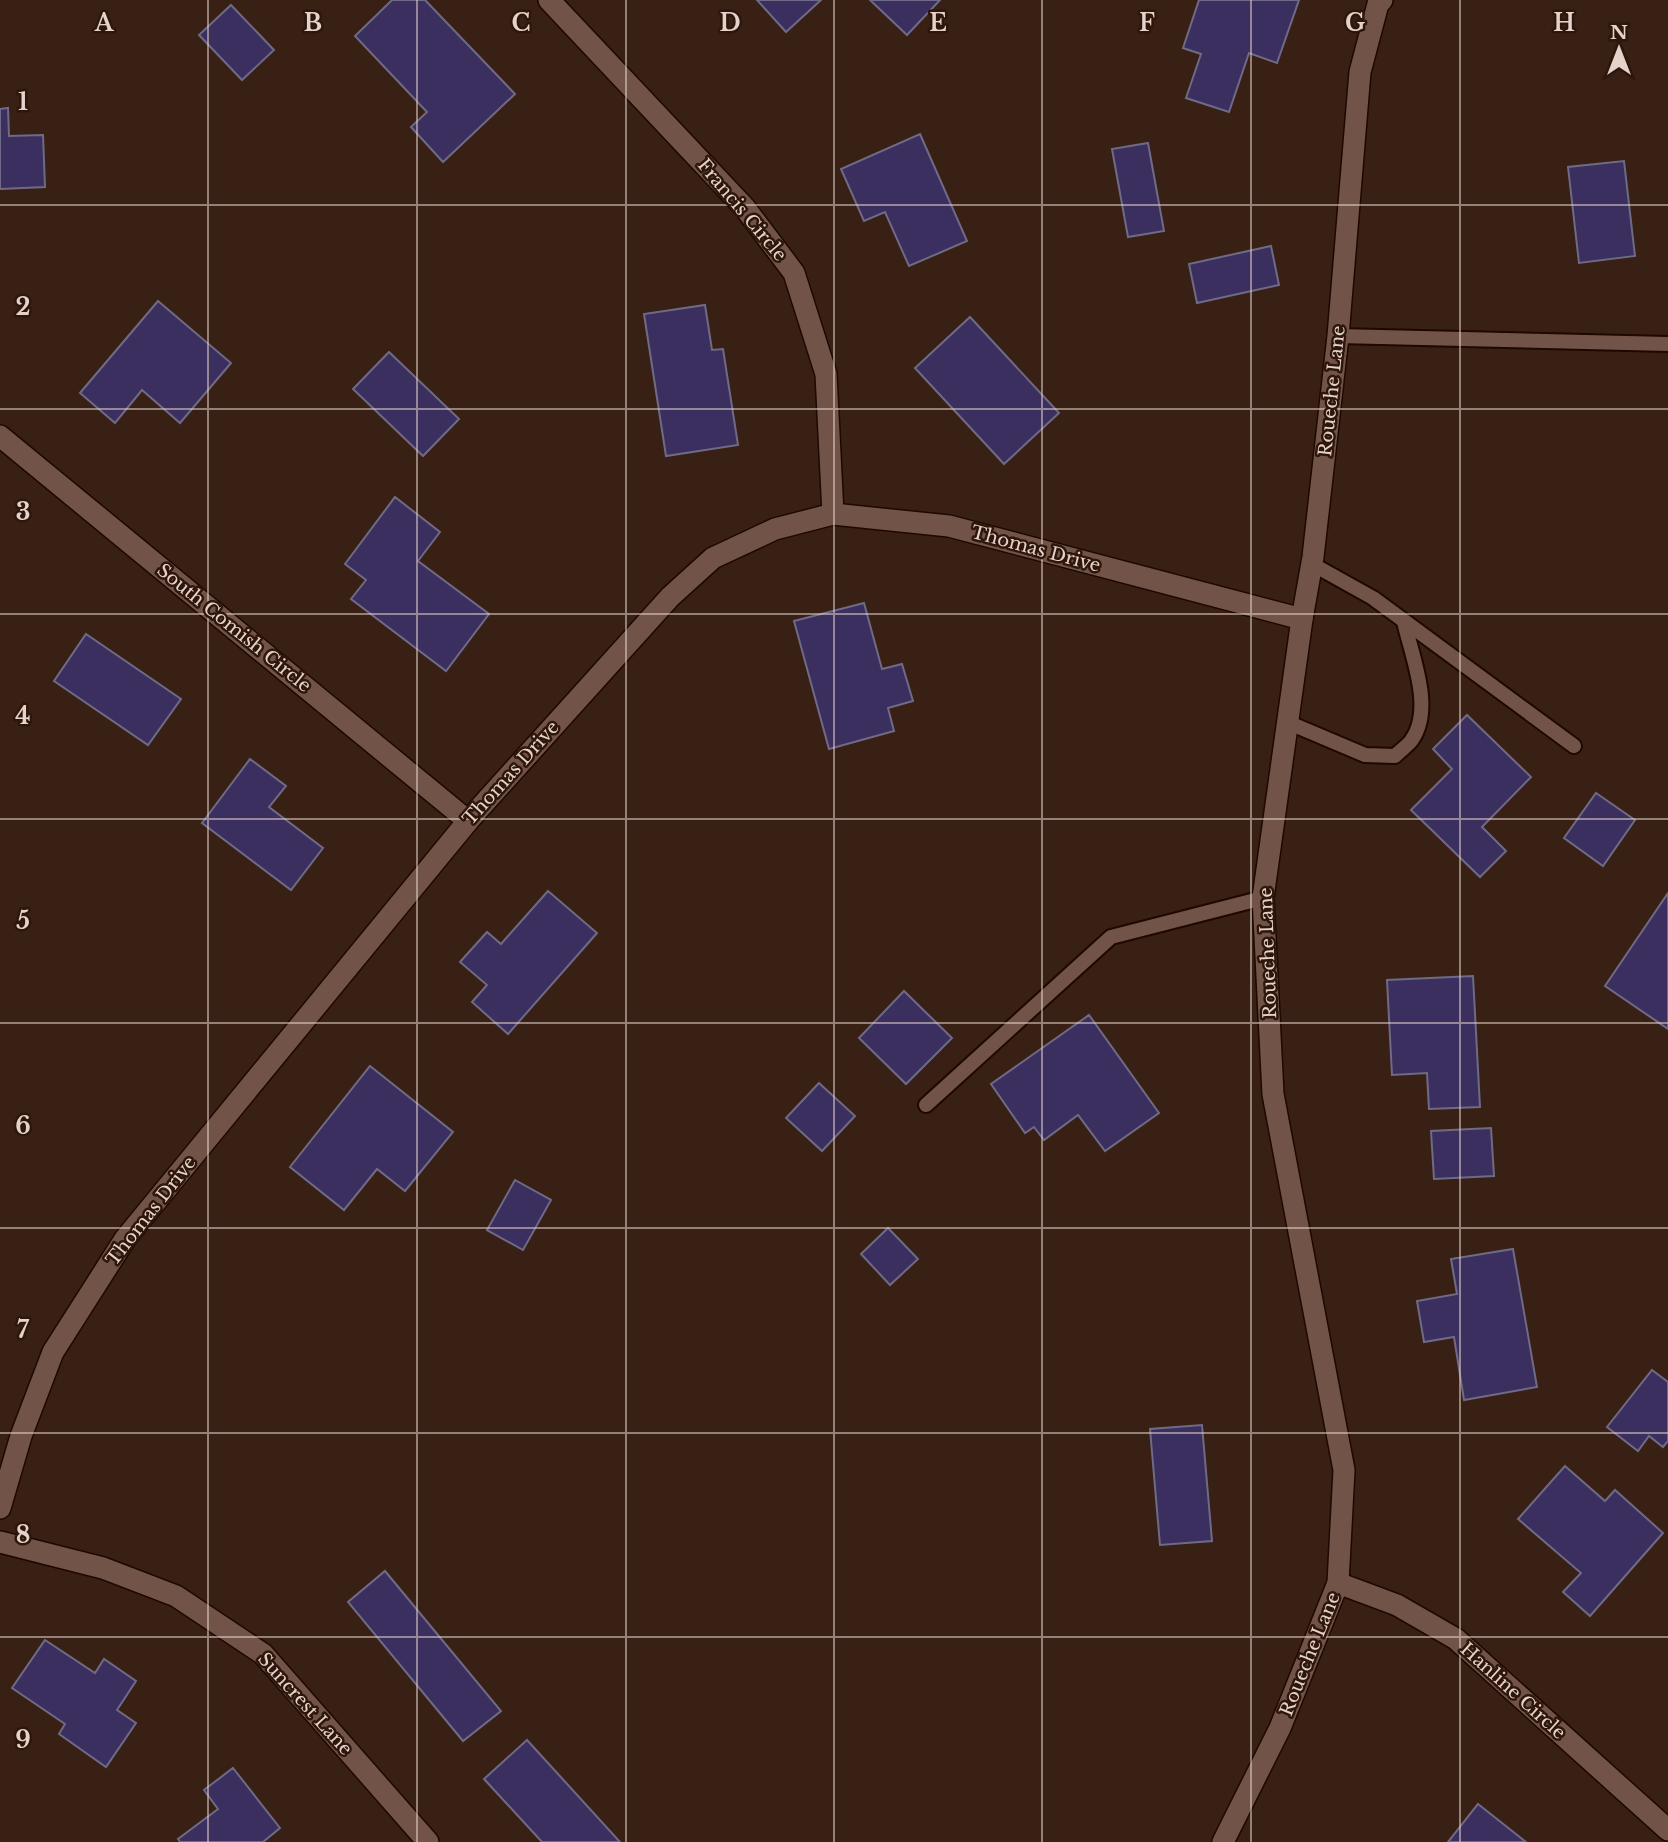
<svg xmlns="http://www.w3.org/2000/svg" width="1668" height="1842" viewBox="0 0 1668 1842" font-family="'Libre Baskerville',serif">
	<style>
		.building { fill: #3a2f5e; stroke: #6f6a86; stroke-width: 2 }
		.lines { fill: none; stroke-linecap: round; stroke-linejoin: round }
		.lane-casing { stroke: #1f0801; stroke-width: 18 }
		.street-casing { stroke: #1f0801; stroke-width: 24 }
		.lane { stroke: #715447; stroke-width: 14 }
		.street { stroke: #715447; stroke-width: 21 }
		.grid { fill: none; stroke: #e4d2cb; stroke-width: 2; stroke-opacity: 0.55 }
		.labels { text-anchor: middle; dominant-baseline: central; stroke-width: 5; stroke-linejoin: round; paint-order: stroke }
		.street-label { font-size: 18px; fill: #e4d2cb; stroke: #2e160b }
		.grid-label { font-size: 23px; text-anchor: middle; font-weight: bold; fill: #e4d2cb; stroke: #2e160b; stroke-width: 5; stroke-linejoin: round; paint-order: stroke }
	</style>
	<rect width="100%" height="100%" fill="#392014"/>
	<g class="building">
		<polygon points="392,0 425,0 515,94 443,162 411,127 427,112 355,36"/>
		<polygon points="757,0 821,0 786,32"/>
		<polygon points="870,0 940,0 907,35"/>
		<polygon points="1199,0 1299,0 1277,63 1249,53 1229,112 1186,98 1201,54 1183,48"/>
		<polygon points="231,5 274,50 242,80 199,35"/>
		<polygon points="8,108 9,136 43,135 45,187 0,189 0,109"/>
		<polygon points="920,134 967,241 909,266 885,212 864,221 841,169"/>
		<polygon points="1148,143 1164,231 1128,237 1112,149"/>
		<polygon points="1624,161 1635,256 1579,263 1568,167"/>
		<polygon points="1271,246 1279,285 1197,303 1189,264"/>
		<polygon points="158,301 231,363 180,423 142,390 115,423 80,393"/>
		<polygon points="705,305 712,350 723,349 738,445 666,456 644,314"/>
		<polygon points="970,317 1059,413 1004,464 915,368"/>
		<polygon points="389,352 459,419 423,456 353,389"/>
		<polygon points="395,497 440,532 418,561 489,614 446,671 351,599 366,580 345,564"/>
		<polygon points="864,603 882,669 902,664 913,701 888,708 894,731 829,749 794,621"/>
		<polygon points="86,634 181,699 148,745 54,681"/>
		<polygon points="1467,715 1531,777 1482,827 1506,851 1480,877 1411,810 1452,769 1433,749"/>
		<polygon points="250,759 286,786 269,807 323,848 291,890 202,823"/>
		<polygon points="1596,793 1635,820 1603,866 1564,838"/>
		<polygon points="548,891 597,933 508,1034 472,1002 487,985 460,962 487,932 501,944"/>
		<polygon points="1668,893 1668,1029 1605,986"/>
		<polygon points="1473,976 1480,1107 1429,1109 1427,1073 1392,1075 1387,980"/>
		<polygon points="904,991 952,1038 906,1084 859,1038"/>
		<polygon points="1089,1015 1159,1113 1105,1151 1078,1115 1044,1140 1034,1127 1025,1133 991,1084"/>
		<polygon points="370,1066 453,1132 405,1191 377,1169 344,1210 290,1167"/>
		<polygon points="819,1083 855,1116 822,1151 786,1118"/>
		<polygon points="1491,1128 1494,1176 1434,1179 1431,1131"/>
		<polygon points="515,1180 551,1200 523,1250 487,1230"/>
		<polygon points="888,1228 918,1259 890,1285 861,1254"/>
		<polygon points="1513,1249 1537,1387 1464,1400 1454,1337 1424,1342 1417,1301 1457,1294 1451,1259"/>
		<polygon points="1652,1370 1668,1382 1668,1441 1663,1447 1649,1436 1638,1451 1607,1427"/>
		<polygon points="1202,1425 1212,1541 1160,1545 1150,1429"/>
		<polygon points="1565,1466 1605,1501 1615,1490 1663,1533 1590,1616 1563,1592 1581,1573 1518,1519"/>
		<polygon points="385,1571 501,1711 463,1741 348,1602"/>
		<polygon points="45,1640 95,1673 104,1659 136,1681 117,1710 136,1723 106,1767 59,1734 65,1724 12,1688"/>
		<polygon points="527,1740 620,1842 542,1842 484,1779"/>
		<polygon points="233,1768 280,1828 263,1842 180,1842 178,1839 218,1809 204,1790"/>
		<polygon points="1478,1804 1526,1842 1448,1842"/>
	</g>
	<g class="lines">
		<g class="lane-casing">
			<g id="lane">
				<polyline points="1338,336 1668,344"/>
				<polyline points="1312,564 1373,598 1574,746"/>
				<path d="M1287,722L1365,755L1395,756C1400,751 1407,746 1411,741C1435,709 1411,655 1404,621"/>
				<polyline points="926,1105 1111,937 1263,898"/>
			</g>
		</g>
		<g class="street-casing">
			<g id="street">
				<polyline points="549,0 745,208 794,273 826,374 833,514"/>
				<polyline points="0,436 468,821"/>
				<polyline points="0,1508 21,1436 53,1352 125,1239 468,821 670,597 713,558 775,529 833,514 949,526 1302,619"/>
				<polyline points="0,1542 103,1568 176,1596 263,1654 428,1842"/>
				<polyline points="1338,1583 1397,1605 1456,1639 1668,1830"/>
				<polyline points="1223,1842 1280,1728 1338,1583 1344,1470 1273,1094 1263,898 1302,619 1313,557 1338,336 1360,72 1378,4 1382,0"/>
			</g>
		</g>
		<use href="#lane" class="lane"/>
		<use href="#street" class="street"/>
	</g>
	<path class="grid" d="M208,0V1842M417,0V1842M626,0V1842M834,0V1842M1042,0V1842M1251,0V1842M1460,0V1842M0,205H1668M0,409H1668M0,614H1668M0,819H1668M0,1023H1668M0,1228H1668M0,1433H1668M0,1637H1668"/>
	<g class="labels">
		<g class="street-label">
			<text transform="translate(742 210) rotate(50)">Francis Circle</text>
			<text transform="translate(1332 391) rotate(-84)">Roueche Lane</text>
			<text transform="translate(1036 549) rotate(15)">Thomas Drive</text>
			<text transform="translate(234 628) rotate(39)">South Comish Circle</text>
			<text transform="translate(511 773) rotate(-48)">Thomas Drive</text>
			<text transform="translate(1268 953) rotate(-92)">Roueche Lane</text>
			<text transform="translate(151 1211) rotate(-52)">Thomas Drive</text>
			<text transform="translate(1310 1654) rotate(-68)">Roueche Lane</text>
			<text transform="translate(1513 1691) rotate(42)">Hanline Circle</text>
			<text transform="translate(305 1704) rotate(48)">Suncrest Lane</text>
		</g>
	</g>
	<g class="grid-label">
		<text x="104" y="31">A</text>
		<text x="313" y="31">B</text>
		<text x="521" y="31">C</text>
		<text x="730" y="31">D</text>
		<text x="938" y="31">E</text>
		<text x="1147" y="31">F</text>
		<text x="1355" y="31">G</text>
		<text x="1564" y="31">H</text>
		<text x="23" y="110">1</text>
		<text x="23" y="315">2</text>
		<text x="23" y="520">3</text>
		<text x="23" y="724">4</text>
		<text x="23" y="929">5</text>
		<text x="23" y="1134">6</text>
		<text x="23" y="1338">7</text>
		<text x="23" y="1543">8</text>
		<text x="23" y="1748">9</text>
	</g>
	<g transform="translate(1619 49)" stroke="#2e160b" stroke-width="5" paint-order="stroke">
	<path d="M0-5L12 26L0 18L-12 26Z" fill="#e4d2cb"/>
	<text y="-10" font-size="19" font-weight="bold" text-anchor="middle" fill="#e4d2cb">N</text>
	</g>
</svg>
